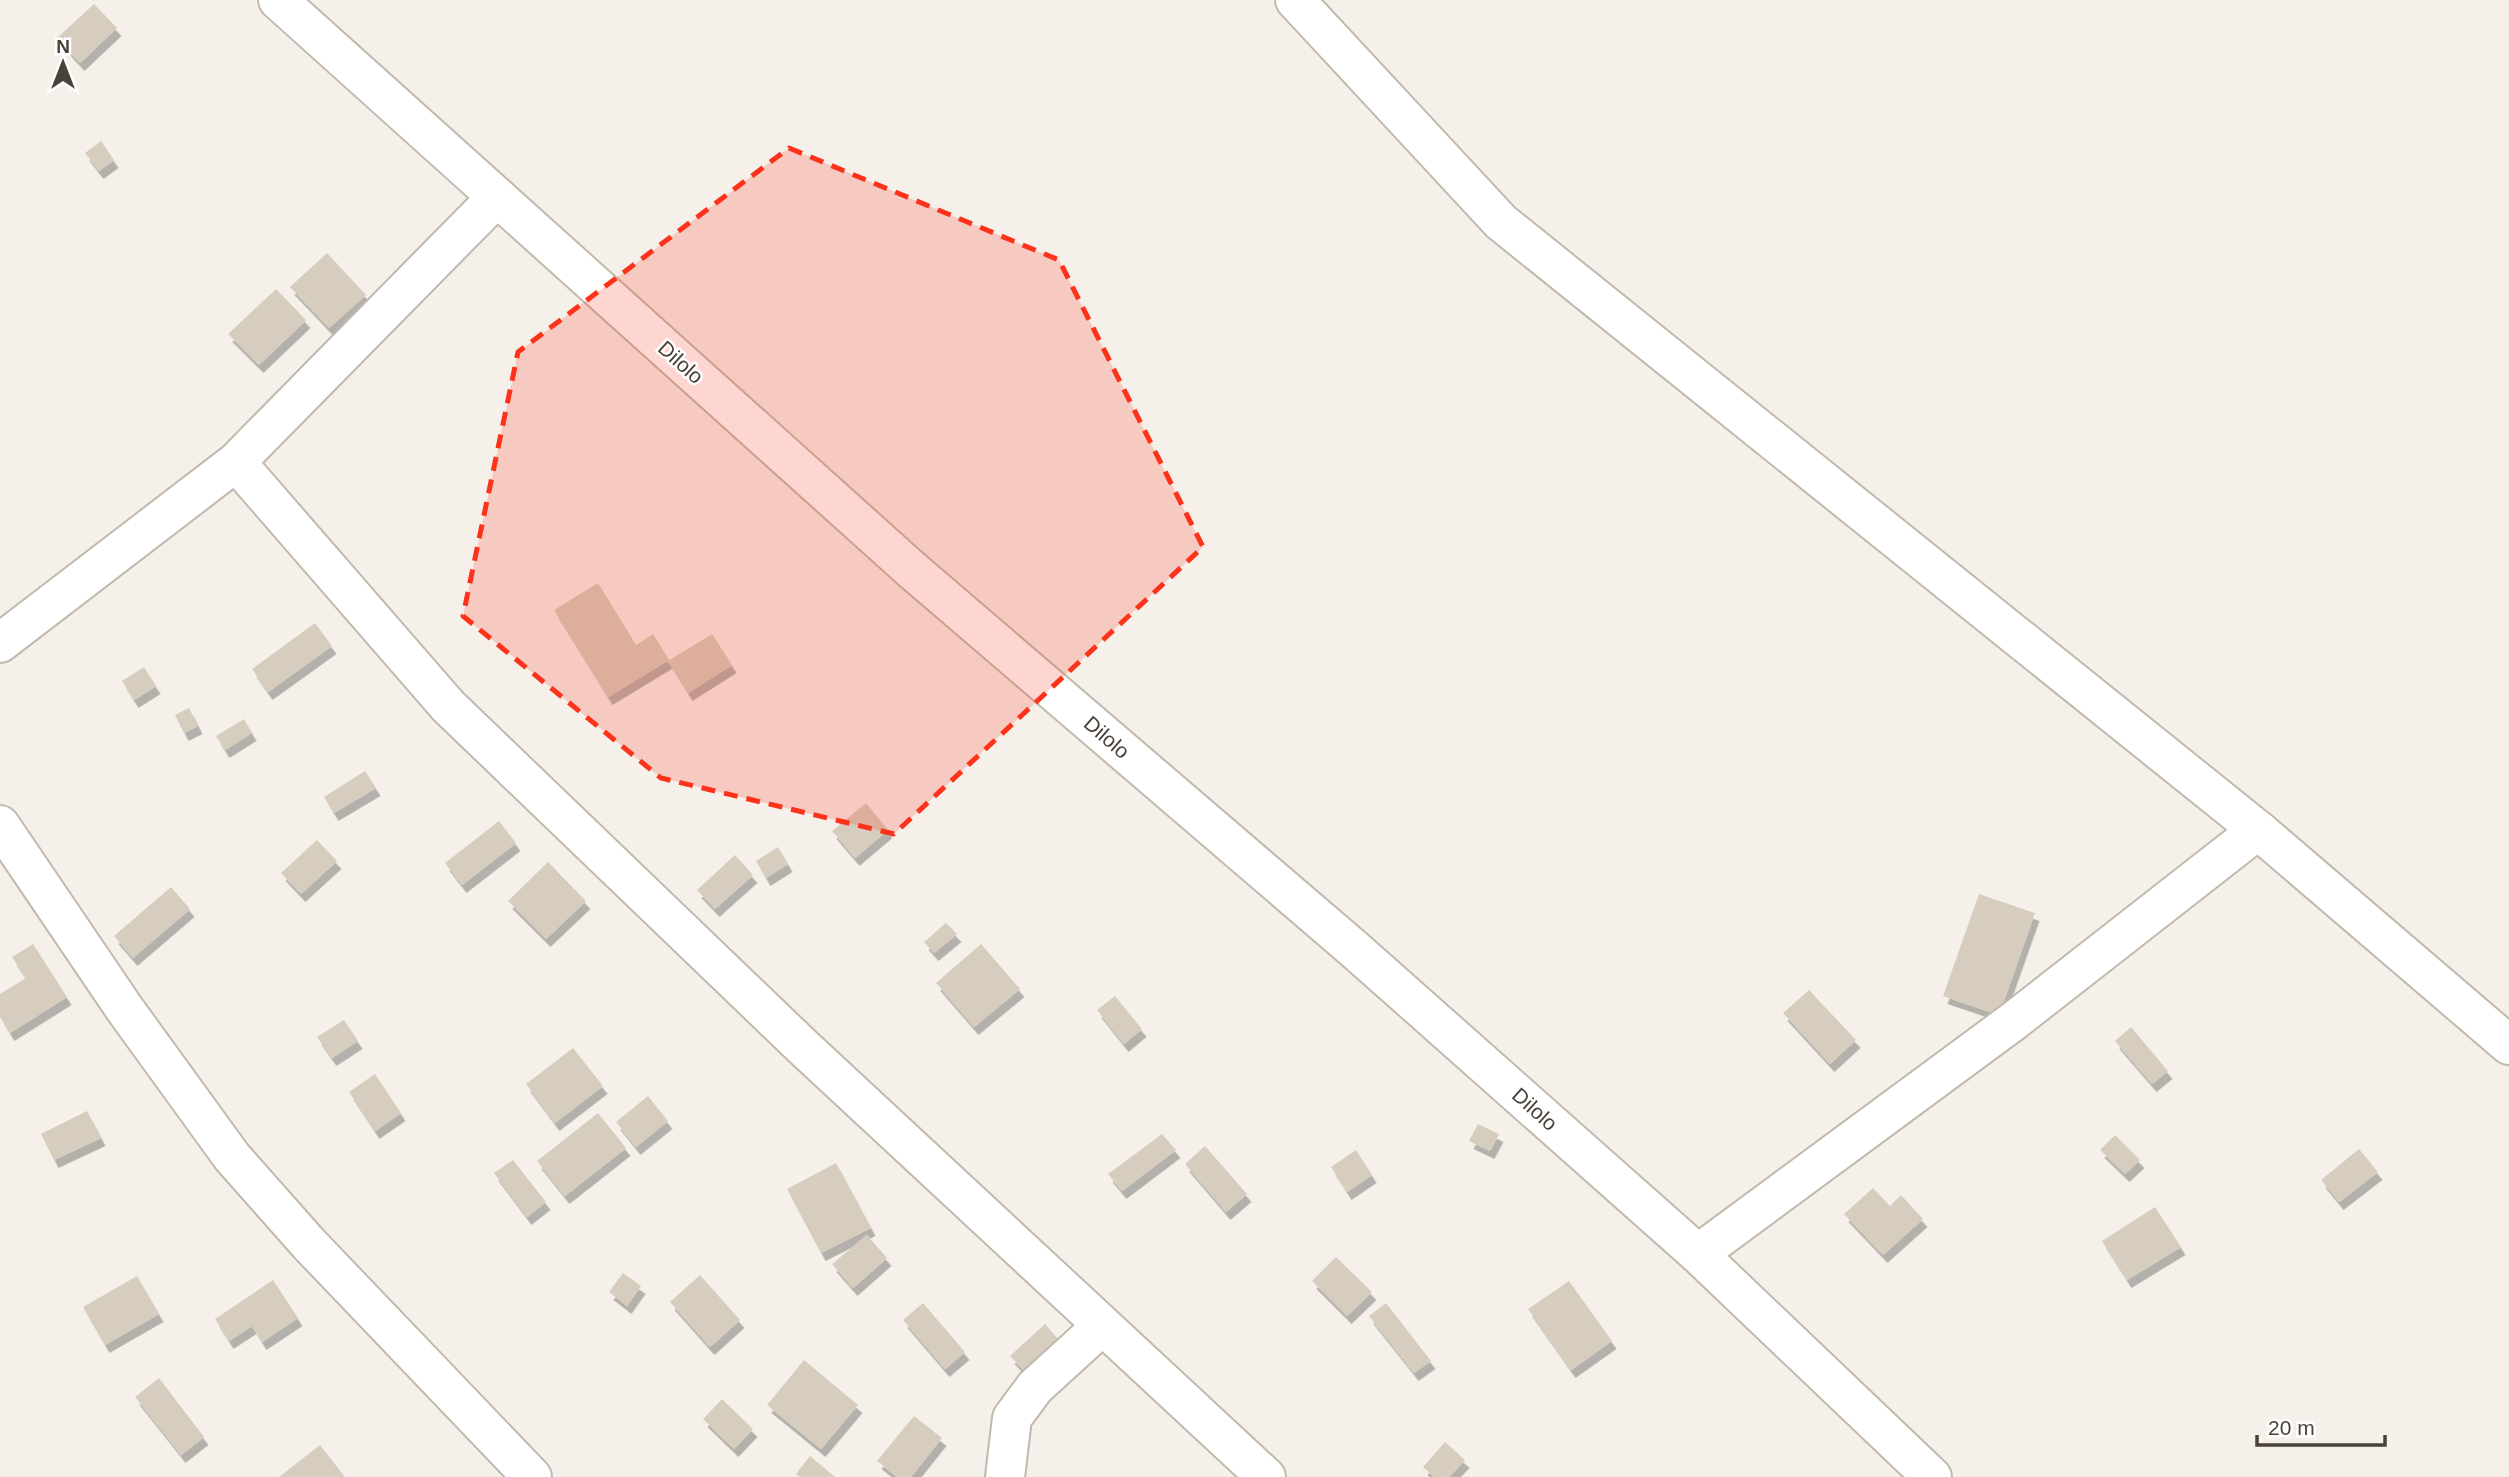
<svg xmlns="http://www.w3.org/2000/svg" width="2509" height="1477" viewBox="0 0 2509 1477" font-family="Arial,sans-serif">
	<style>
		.building { fill: #d7cdbf; filter: url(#shadow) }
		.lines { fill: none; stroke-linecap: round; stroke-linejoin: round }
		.street-casing { stroke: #c1b9ac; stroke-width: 42 }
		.street { stroke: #fff; stroke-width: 38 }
		.marked { fill: #fc321b; fill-opacity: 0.2; stroke: #fc321b; stroke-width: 5; stroke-dasharray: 14 9; stroke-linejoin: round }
		.labels { text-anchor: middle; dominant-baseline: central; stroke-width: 5; stroke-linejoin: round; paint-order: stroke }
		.street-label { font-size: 21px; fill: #494238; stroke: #fff }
	</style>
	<defs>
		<filter id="shadow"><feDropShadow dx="4.5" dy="8" stdDeviation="0" flood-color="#0004"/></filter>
	</defs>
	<rect width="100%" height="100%" fill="#f5f1ea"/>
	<g class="building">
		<polygon points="94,4 117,28 80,63 57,38"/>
		<polygon points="101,141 114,160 99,171 85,153"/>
		<polygon points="327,253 366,295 329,328 290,287"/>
		<polygon points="276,289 306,320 259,365 228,334"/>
		<polygon points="598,583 636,645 653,634 669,660 608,697 554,610"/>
		<polygon points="315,623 332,646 268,692 252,669"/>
		<polygon points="712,634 732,665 688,693 668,661"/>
		<polygon points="144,667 156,686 134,700 122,681"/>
		<polygon points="189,708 198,726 184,733 175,715"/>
		<polygon points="244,719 252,733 225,750 216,736"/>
		<polygon points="365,771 376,788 334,813 324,797"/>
		<polygon points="866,803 888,830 855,858 832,831"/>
		<polygon points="499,821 516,843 462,885 445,863"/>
		<polygon points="317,840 337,861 301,894 281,873"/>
		<polygon points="778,847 788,864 766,878 756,861"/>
		<polygon points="735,855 753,875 715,909 697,890"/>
		<polygon points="548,862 586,901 546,939 508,901"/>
		<polygon points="171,887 190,909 133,958 114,936"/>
		<polygon points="1979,894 2035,913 1999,1015 1943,996"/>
		<polygon points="946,923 957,934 934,953 924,942"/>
		<polygon points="33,944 67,997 10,1033 0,1017 0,994 26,978 12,957"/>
		<polygon points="981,944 1020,989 974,1027 936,983"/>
		<polygon points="1809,990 1856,1040 1830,1064 1783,1013"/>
		<polygon points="1115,996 1142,1029 1124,1044 1097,1010"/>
		<polygon points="344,1020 358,1041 332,1058 317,1037"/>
		<polygon points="2131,1027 2168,1071 2152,1084 2115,1041"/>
		<polygon points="573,1048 603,1086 555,1123 526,1084"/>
		<polygon points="375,1074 401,1113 375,1131 349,1092"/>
		<polygon points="648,1096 668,1121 636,1147 616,1122"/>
		<polygon points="87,1111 101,1138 54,1160 41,1134"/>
		<polygon points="598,1113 626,1148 565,1196 537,1161"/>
		<polygon points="1478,1124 1499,1134 1490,1151 1469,1141"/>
		<polygon points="1162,1134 1176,1150 1122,1191 1108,1174"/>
		<polygon points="2115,1135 2140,1160 2125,1174 2100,1150"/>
		<polygon points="1205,1146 1247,1194 1226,1212 1185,1164"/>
		<polygon points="2359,1149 2378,1172 2339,1202 2321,1180"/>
		<polygon points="1356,1150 1372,1175 1347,1192 1331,1167"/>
		<polygon points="513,1160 546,1202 527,1217 494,1173"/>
		<polygon points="836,1163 871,1228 821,1253 787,1189"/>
		<polygon points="1873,1188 1890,1206 1901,1195 1923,1219 1883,1255 1844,1214"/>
		<polygon points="2155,1207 2181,1247 2127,1280 2102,1241"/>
		<polygon points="867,1235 887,1258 853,1288 832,1264"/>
		<polygon points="1336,1257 1372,1292 1347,1316 1312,1281"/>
		<polygon points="623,1273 641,1286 627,1306 609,1292"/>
		<polygon points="700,1275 740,1320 710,1347 670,1302"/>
		<polygon points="137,1276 159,1314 105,1345 83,1307"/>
		<polygon points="273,1280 298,1318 262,1342 252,1326 229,1341 215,1319"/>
		<polygon points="1569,1281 1612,1341 1571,1370 1528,1309"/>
		<polygon points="923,1303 965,1352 945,1369 903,1320"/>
		<polygon points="1386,1303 1431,1361 1414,1373 1369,1316"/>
		<polygon points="1045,1324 1059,1340 1024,1371 1010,1356"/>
		<polygon points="804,1360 858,1405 821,1449 767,1405"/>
		<polygon points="159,1378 204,1437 181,1455 135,1397"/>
		<polygon points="722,1399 753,1429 734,1449 703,1419"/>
		<polygon points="914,1416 942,1438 911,1477 897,1477 877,1461"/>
		<polygon points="1445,1442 1465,1460 1449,1477 1434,1477 1423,1467"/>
		<polygon points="320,1445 345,1477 279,1477"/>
		<polygon points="810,1456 835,1477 800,1477 796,1474"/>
	</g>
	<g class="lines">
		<g class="street-casing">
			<g id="street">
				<polyline points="278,0 912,570 1354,949 1698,1254 1932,1477"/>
				<polyline points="1295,0 1501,222 2258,830 2509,1045"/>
				<polyline points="236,462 448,706 803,1047 1266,1477"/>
				<polyline points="0,643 236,462 497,197"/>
				<polyline points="0,825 124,1008 232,1157 309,1244 532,1477"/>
				<polyline points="1698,1254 2015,1020 2258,830"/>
				<polyline points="1005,1477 1012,1418 1035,1387 1102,1326"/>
			</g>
		</g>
		<use href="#street" class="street"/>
	</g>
	<path class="marked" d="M789,148L1059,260L1203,547L894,834L661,778L463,616L518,352Z"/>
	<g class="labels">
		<g class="street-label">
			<text transform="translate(681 362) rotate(42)">Dilolo</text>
			<text transform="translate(1107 737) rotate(41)">Dilolo</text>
			<text transform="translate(1535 1109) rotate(42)">Dilolo</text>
		</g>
	</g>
	<g transform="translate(63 63)" stroke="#ffffff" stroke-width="5" paint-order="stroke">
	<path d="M0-5L12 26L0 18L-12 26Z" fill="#494238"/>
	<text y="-10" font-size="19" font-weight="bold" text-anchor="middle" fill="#494238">N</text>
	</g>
	<path d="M2257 1435v10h128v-10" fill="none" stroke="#494238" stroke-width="3.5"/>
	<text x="2268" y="1435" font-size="21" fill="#494238" stroke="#ffffff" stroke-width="5" paint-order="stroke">20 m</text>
</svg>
